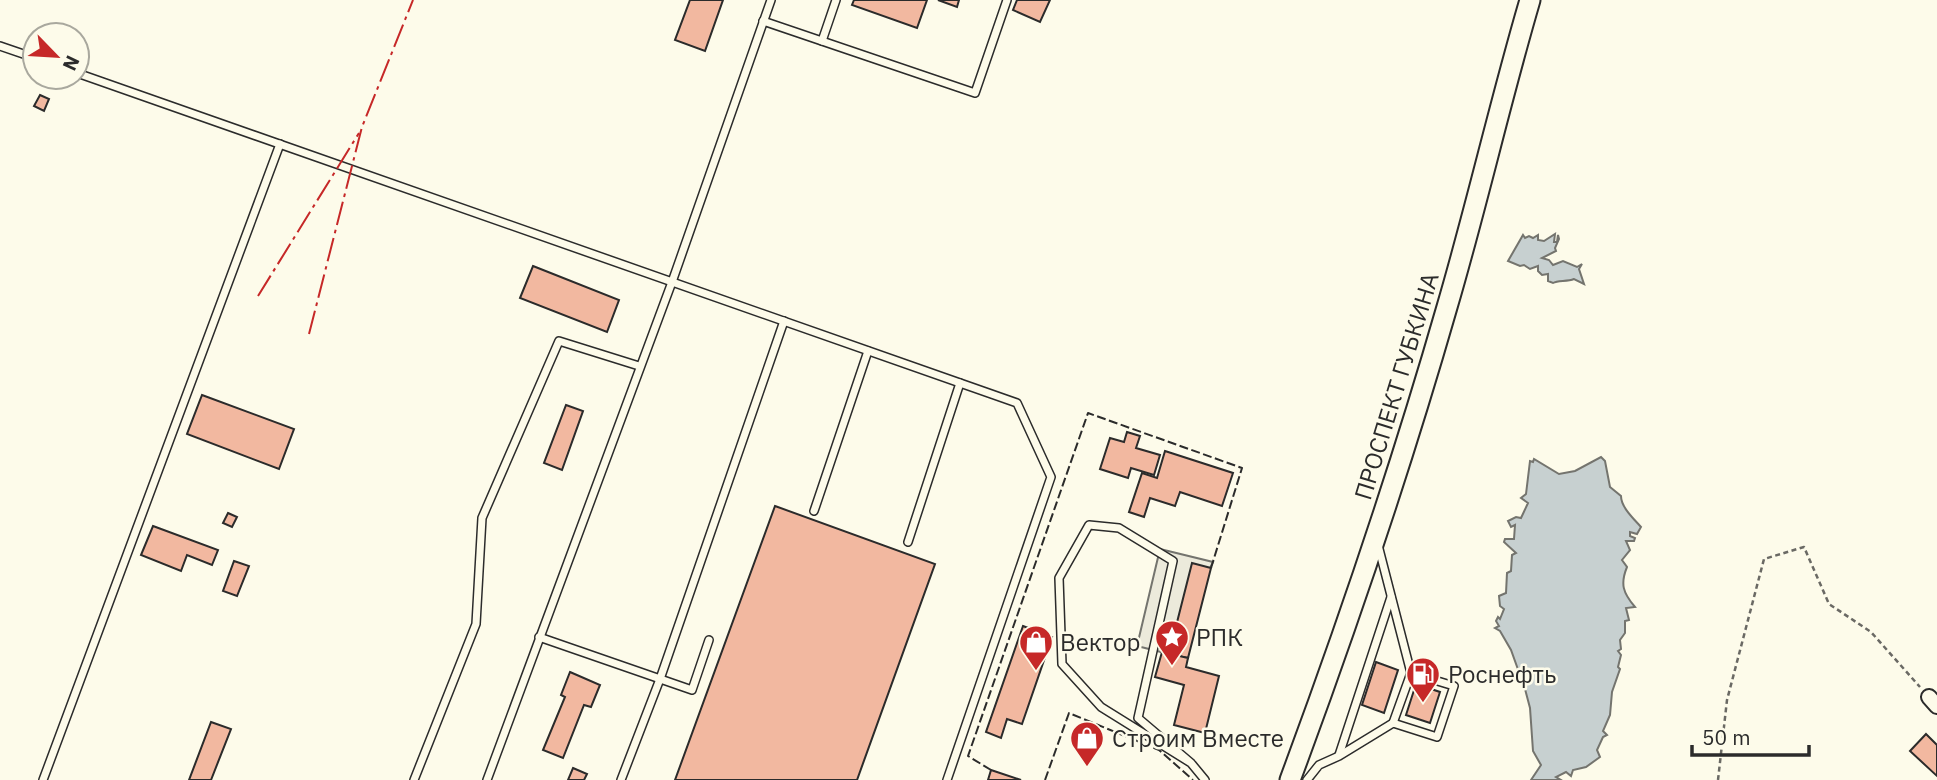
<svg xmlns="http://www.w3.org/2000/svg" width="1937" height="780" viewBox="0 0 1937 780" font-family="'IBM Plex Sans',sans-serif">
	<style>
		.parking { fill: #eceadb; stroke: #74746e; stroke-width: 2 }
		.water { fill: #c7d0d0; stroke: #74746e; stroke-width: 2 }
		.building { fill: #f2b8a0; stroke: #2b2b2b; stroke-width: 2 }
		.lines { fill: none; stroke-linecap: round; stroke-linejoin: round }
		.lane-casing { stroke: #2b2b2b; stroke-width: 10 }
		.street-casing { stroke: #2b2b2b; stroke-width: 18 }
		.secondary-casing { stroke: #2b2b2b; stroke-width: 23 }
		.path { stroke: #6a6964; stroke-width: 2.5; stroke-dasharray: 5 3.5; stroke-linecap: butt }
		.lane { stroke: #fdfbea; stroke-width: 7 }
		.street { stroke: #fdfbea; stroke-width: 14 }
		.secondary { stroke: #fdfbea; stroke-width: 19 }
		.fence { stroke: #2b2b2b; stroke-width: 2; stroke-dasharray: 9 3.5; stroke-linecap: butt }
		.power { stroke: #c62828; stroke-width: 2; stroke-dasharray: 24 5 3.5 5; stroke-linecap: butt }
		.labels { text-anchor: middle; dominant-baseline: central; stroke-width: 5; stroke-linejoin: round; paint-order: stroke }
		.street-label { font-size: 24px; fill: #2b2b2b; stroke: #fdfbea }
		.poi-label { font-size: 24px; fill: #2b2b2b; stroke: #fdfbea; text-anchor: start }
	</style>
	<rect width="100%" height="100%" fill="#fdfbea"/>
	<polygon class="parking" points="1160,549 1213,562 1169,654 1137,646"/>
	<g class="water">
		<path d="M1555,234L1554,242H1557L1558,235L1559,239L1555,248L1556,251L1542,258L1549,260L1553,265L1563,261L1577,267L1582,264L1579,269L1584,284L1574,279C1567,282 1558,280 1553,283L1548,281V274L1542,275L1538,271V266L1530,269L1524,265L1520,266L1508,261L1523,235L1525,238L1529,236L1533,238L1538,235V240L1544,241Z"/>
		<path d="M1601,457L1605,461L1610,487L1621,496C1621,507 1633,518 1641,527L1637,534L1630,532V536L1635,538L1634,541H1626L1630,550L1622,560L1627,567C1620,584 1623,593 1635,607L1626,608L1629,620L1625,621V633L1620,640L1621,649L1618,651L1621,655L1618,667L1620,669L1612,692L1610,715L1603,731L1607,735L1603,737L1597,750L1600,757L1586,767L1573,770L1571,776L1566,772L1556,777L1561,780H1531L1541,765L1533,751L1530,708L1525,689L1511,650L1500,631L1495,628L1499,626L1496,621L1498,617L1500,619L1504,609L1500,606L1499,596L1506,593L1507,573L1511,571L1512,555L1516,553L1504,542L1505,539H1514L1515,525L1511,527L1508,521L1516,517L1521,518L1528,503L1521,498L1526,494L1530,461L1533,462L1534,459L1559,474L1575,471Z"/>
	</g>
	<g class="building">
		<polygon points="690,0 723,0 705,51 675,40"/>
		<polygon points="854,0 927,0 917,28 852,5"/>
		<polygon points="938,0 959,0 957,7"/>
		<polygon points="1017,0 1050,0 1040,22 1013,10"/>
		<polygon points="40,95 49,99 44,111 34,106"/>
		<polygon points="533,266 619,300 607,332 520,298"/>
		<polygon points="202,395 294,429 279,469 187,434"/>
		<polygon points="566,405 583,411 562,470 544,463"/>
		<polygon points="1127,432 1140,436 1136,448 1160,455 1154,475 1131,468 1128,478 1100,469 1110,438 1124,442"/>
		<polygon points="1165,451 1233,473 1222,506 1180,492 1175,506 1150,498 1144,517 1129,512 1142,473 1157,478"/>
		<polygon points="775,506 935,564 857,780 675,780"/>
		<polygon points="228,513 237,517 232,527 223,523"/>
		<polygon points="153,526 218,550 212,565 187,555 181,571 141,555"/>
		<polygon points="234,561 249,566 237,596 223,591"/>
		<polygon points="1192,563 1211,568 1188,658 1169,654"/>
		<polygon points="1023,626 1052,637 1022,724 1007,719 1001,738 986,732"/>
		<polygon points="1162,652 1188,658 1186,667 1219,676 1205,733 1174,725 1184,685 1155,677"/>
		<polygon points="1376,662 1398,670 1384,713 1362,705"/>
		<polygon points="570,672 600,685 591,707 584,705 563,758 543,750 565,697 561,695"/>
		<polygon points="1416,684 1440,692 1430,723 1406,715"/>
		<polygon points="211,722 231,729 211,780 189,780"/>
		<polygon points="1926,734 1937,745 1937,776 1910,751"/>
		<polygon points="573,768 587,774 584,780 568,780"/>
		<polygon points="991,770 1021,780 988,780"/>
	</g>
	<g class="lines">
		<g class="lane-casing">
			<g id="lane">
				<polyline points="763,21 975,93 1007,0"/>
				<polyline points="822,41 836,0"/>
				<polyline points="0,46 35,58"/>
				<polyline points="77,73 1017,403 1051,477 947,780"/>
				<polyline points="814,511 868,351"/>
				<polyline points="908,542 960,383"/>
				<polyline points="539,637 692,690 709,640"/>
				<polyline points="1393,723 1411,673"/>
				<polyline points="1339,755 1391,597"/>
				<polyline points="1191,763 1101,707 1062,664 1059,578 1089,525 1119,528 1173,561 1138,718 1191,763 1205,780"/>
				<polyline points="43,780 280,144"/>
				<polyline points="414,780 476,624 482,518 559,341 639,366"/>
				<polyline points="487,780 672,282 771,0"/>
				<polyline points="621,780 660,679 784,321"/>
				<polyline points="1307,780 1319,765 1339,756 1393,723 1437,737 1454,686 1411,673 1378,545"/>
			</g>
		</g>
		<g class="street-casing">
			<polyline id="street" points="1929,697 1937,706"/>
		</g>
		<g class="secondary-casing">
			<path id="secondary" d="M1290,780C1348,624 1401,467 1447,307C1477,205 1500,102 1530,0"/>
		</g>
		<polyline class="path" points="1718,780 1727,700 1764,559 1804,547 1829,604 1871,632 1920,687"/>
		<use href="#lane" class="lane"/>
		<use href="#street" class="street"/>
		<use href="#secondary" class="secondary"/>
		<g class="fence">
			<polyline points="991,770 968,756 1088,413 1242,468 1211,568"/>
			<polyline points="1045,780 1069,713 1159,750 1193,780"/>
		</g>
		<g class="power">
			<polyline points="258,296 359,133"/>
			<polyline points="309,334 362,127 413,0"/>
		</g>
	</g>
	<defs>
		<g id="sight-pin" transform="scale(1.75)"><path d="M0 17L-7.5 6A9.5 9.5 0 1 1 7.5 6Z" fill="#c62828" stroke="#fdfbea"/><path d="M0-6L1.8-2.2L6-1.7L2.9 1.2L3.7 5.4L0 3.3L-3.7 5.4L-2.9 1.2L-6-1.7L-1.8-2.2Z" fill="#fff"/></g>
		<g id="shop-pin" transform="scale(1.75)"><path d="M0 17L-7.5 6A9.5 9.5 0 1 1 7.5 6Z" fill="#c62828" stroke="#fdfbea"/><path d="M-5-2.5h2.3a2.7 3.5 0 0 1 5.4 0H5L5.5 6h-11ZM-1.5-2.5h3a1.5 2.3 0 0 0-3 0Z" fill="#fff"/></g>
		<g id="fuel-pin" transform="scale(1.75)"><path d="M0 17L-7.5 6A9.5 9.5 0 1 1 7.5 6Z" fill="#c62828" stroke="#fdfbea"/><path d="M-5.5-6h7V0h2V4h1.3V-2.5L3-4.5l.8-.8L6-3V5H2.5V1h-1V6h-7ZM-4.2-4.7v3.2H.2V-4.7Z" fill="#fff"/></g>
	</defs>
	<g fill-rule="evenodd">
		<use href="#sight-pin" x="1172" y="637"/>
		<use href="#shop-pin" x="1036" y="642"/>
		<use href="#fuel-pin" x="1423" y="674"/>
		<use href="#shop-pin" x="1087" y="738"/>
	</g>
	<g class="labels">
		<g class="street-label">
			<text transform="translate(1396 386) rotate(-73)">ПРОСПЕКТ ГУБКИНА</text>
		</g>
		<g class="poi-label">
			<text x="1196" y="637">РПК</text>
			<text x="1060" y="642">Вектор</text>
			<text x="1448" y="674">Роснефть</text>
			<text x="1112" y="738">Строим Вместе</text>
		</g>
	</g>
	<g transform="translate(56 56) rotate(115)"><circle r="33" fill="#fdfbea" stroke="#a9a89e" stroke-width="2"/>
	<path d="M0-5L12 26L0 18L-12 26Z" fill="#c62828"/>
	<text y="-10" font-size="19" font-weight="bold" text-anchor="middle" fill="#2b2b2b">N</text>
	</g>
	<path d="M1692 745v10h117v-10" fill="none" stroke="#2b2b2b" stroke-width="3.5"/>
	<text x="1702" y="745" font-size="21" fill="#2b2b2b" stroke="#fdfbea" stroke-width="5" paint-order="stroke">50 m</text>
</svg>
